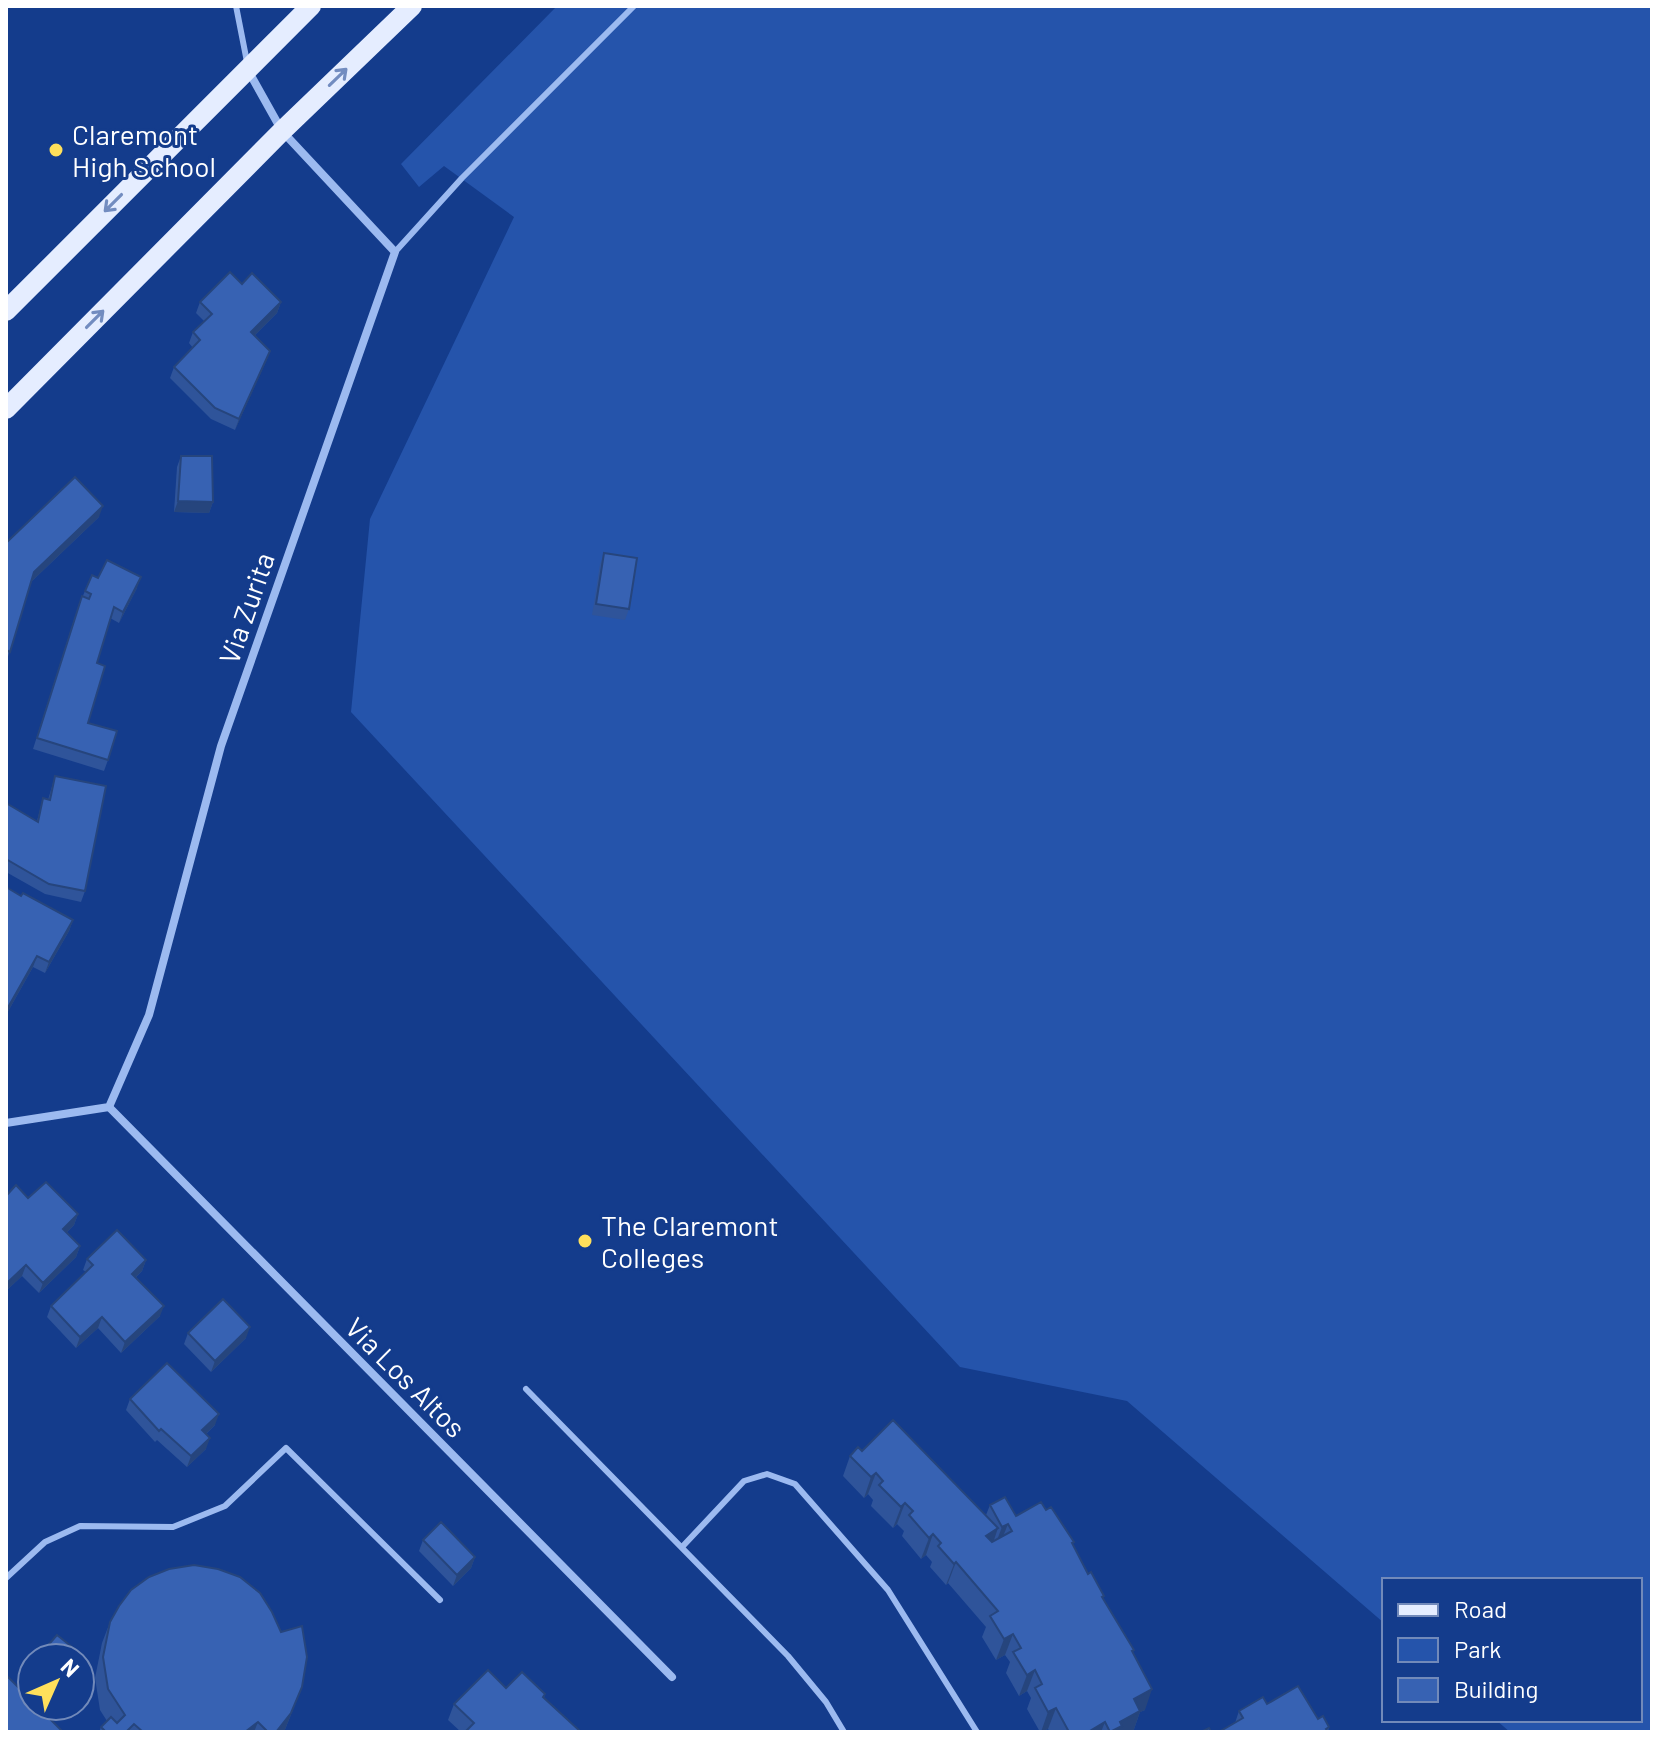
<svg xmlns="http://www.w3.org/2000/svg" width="1658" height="1738" viewBox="0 0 1658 1738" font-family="Barlow,sans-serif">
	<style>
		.green { fill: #2554ab }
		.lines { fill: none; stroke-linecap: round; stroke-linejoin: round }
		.service { stroke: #9cbaf0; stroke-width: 6 }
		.minor { stroke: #9cbaf0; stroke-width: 8 }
		.primary { stroke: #e5edff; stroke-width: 20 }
		.wall { fill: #2f549a }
		.shaded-wall { fill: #26457d }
		.building { fill: #3762b3; stroke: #26457d; stroke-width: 2 }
		.oneway { stroke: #728cc0 }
		.poi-dot { fill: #ffe05b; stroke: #143c8c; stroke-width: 3 }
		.labels { text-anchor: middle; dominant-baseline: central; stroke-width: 6; stroke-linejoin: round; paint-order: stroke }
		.poi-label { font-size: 28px; fill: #fff; stroke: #143c8c; text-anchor: start }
		.street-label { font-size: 28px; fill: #fff; stroke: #143c8c }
	</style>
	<rect width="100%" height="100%" fill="#143c8c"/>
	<polygon class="green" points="557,6 1652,6 1652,1732 1510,1732 1496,1720 1640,1720 1640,1580 1384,1580 1384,1623 1127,1401 960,1367 351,712 370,519 514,217 444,166 419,187 401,164"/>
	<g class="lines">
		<g class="service">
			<polyline points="236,6 247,62"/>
			<polyline points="395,252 462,178 634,6"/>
			<polyline points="526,1389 788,1656 826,1702 844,1732"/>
			<polyline points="683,1546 744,1481 767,1474 795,1484 888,1590 977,1732"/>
			<polyline points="6,1578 45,1542 80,1526 173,1527 225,1506 286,1448 440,1600"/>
		</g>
		<g class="minor">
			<polyline points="109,1107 672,1677"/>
			<polyline points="6,1123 109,1107 149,1015 221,746 395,252 282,131 249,72"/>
		</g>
		<g class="primary">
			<polyline points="6,311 311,6"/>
			<polyline points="6,409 282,131 412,6"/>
		</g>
	</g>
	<g class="wall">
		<polygon points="242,284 281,302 277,313 255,335 270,351 235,430 211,419 170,378 174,367 193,348 189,343 193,332 204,321 196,313 200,302"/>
		<polygon points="181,456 213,502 209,513 174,512 177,467"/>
		<polygon points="99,517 31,582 6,663 6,543"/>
		<polygon points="604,553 629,609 625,620 592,615 600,564"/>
		<polygon points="98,578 137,588 119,623 110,618 97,663 88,723 108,760 104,771 33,749 78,607 85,591"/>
		<polygon points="55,776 85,891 81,902 45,894 6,872 6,803 37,821 43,798 48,800"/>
		<polygon points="6,887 21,896 73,920 69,931 45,973 33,967 6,1015"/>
		<polygon points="6,1196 28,1198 78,1214 74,1225 67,1232 80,1246 76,1257 39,1293 22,1276 6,1291"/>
		<polygon points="87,1259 146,1260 142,1271 136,1277 160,1316 121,1353 98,1328 76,1348 47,1317 51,1306 86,1272 83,1270"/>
		<polygon points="188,1333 246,1338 211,1372 184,1344"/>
		<polygon points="130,1399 215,1425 206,1434 206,1449 187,1467 157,1440 155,1442 126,1410"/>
		<polygon points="862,1451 986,1515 990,1505 1016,1516 1046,1510 1073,1545 1088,1574 1134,1650 1132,1653 1145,1710 1140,1712 1133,1732 1050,1732 1048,1729 1040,1732 1027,1709 1031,1698 1027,1691 1019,1696 1006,1673 1010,1662 1005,1655 996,1660 982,1637 986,1627 948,1583 946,1585 930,1567 932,1562 926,1555 921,1559 902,1536 904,1531 897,1524 893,1528 871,1506 873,1500 868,1494 864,1498 843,1476 850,1456"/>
		<polygon points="423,1540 475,1557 471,1568 453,1586 419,1551"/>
		<polygon points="110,1622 302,1687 284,1732 99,1732 101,1727 107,1721 100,1710 95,1678 102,1643"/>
		<polygon points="44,1650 80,1658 45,1658 42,1656"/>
		<polygon points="506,1688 545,1694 544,1698 581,1732 461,1732 448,1720 454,1704"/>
		<polygon points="1267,1704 1318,1719 1329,1727 1328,1732 1235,1723 1239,1711"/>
	</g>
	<g class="shaded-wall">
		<polygon points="281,302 277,313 247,343 251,332"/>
		<polygon points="270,351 266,362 235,430 239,419"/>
		<polygon points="178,501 213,502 209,513 174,512"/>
		<polygon points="103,506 99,517 30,583 34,572"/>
		<polygon points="141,577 137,588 119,623 123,612"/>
		<polygon points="73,920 69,931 45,973 49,962"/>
		<polygon points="37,956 33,967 6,1015 6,1011"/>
		<polygon points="78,1214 74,1225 59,1240 63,1229"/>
		<polygon points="80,1246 76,1257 39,1293 43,1283"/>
		<polygon points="146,1260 142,1271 128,1284 132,1274"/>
		<polygon points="26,1265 22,1276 6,1291 8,1282"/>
		<polygon points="164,1306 160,1316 121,1353 125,1342"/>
		<polygon points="102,1317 98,1328 76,1348 80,1337"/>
		<polygon points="250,1327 246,1338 211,1372 215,1361"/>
		<polygon points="219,1414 215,1425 198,1441 202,1430"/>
		<polygon points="210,1438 206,1449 187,1467 191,1456"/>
		<polygon points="876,1473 868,1494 864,1498 871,1477"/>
		<polygon points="905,1503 897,1524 893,1528 901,1507"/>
		<polygon points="1008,1524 1000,1544 994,1548 1002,1527"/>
		<polygon points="998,1528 991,1549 986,1536"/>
		<polygon points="933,1534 926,1555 921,1559 929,1538"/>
		<polygon points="475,1557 471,1568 453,1586 457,1575"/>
		<polygon points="956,1562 948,1583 946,1585 954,1564"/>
		<polygon points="1013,1634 1005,1655 996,1660 1004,1639"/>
		<polygon points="1035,1670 1027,1691 1019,1696 1027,1675"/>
		<polygon points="302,1687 284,1732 276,1732"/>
		<polygon points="1152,1689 1145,1710 1140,1712 1133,1732 1112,1732 1120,1722 1134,1699"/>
		<polygon points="1056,1708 1048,1729 1041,1732 1048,1712"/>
		<polygon points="258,1722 254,1732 245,1732"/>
		<polygon points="1105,1722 1101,1732 1088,1732"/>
	</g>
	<g class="building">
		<polygon points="230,272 242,284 252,273 281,302 251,332 270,351 239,419 215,408 174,367 200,340 193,332 212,314 200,302"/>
		<polygon points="181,456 212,456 213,502 178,501"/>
		<polygon points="75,477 103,506 34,572 10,652 6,650 6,543"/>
		<polygon points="604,553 637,558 629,609 596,604"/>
		<polygon points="107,560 141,577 123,612 114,607 97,663 105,666 88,723 117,731 108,760 37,738 82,596 89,599 91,594 85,591 92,575 98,578"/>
		<polygon points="55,776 106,786 85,891 49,884 6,859 6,803 38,822 43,798 50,800"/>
		<polygon points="6,887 21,896 23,893 73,920 49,962 37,956 6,1011"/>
		<polygon points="46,1182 78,1214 63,1229 80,1246 43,1283 26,1265 8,1282 6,1281 6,1196 16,1185 28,1198"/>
		<polygon points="117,1230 146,1260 132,1274 164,1306 125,1342 102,1317 80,1337 51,1306 93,1265 87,1259"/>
		<polygon points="223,1299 250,1327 215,1361 188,1333"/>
		<polygon points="167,1363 219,1414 202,1430 210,1438 191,1456 161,1429 159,1431 130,1399"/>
		<polygon points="893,1420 998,1528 986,1536 992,1542 1012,1531 1008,1524 1002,1527 990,1505 1005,1497 1016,1516 1041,1502 1046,1510 1051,1507 1074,1542 1072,1543 1088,1574 1091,1572 1104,1596 1102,1597 1134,1650 1132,1651 1152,1689 1134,1699 1140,1711 1120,1722 1122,1726 1110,1732 1105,1722 1088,1732 1069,1732 1056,1708 1048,1712 1035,1688 1042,1684 1035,1670 1027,1675 1013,1652 1021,1648 1013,1634 1004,1639 990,1616 998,1611 956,1562 954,1564 938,1546 941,1543 933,1534 929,1538 909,1515 913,1511 905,1503 901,1507 879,1485 883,1481 876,1473 871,1477 850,1456 858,1447 862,1451"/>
		<polygon points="441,1522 475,1557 457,1575 423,1540"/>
		<polygon points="194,1565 218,1569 240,1577 260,1593 272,1612 281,1632 302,1626 307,1657 302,1687 291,1713 276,1732 268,1732 258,1722 245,1732 143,1732 134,1724 126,1732 106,1732 101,1727 111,1717 117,1723 125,1715 108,1689 103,1657 110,1622 119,1606 131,1590 149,1577 169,1569"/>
		<polygon points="57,1635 82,1655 80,1658 54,1658 44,1650"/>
		<polygon points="488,1670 506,1688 522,1672 545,1694 543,1697 581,1732 465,1732 474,1723 454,1704"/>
		<polygon points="6,1675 32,1701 32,1706 37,1706 63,1732 6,1732"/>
		<polygon points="1298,1686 1318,1719 1323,1716 1329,1727 1326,1729 1328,1732 1219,1732 1243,1718 1239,1711 1263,1697 1267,1704"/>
		<polygon points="1209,1728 1211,1732 1201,1732"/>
	</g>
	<defs><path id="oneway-shaft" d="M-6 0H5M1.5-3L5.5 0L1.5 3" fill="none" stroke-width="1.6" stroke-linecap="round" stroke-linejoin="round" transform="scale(2)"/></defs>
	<g class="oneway">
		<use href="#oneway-shaft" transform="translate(338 77) rotate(-44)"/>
		<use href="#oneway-shaft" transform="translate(113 203) rotate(135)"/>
		<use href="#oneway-shaft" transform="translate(95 319) rotate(-45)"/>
	</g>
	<g class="poi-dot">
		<circle cx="56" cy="150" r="8"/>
		<circle cx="585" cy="1241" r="8"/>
	</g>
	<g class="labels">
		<g class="poi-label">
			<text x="72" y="134">Claremont<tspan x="72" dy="32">High School</tspan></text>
			<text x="601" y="1225">The Claremont<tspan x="601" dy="32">Colleges</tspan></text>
		</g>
		<g class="street-label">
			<text transform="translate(246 608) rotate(-71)">Via Zurita</text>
			<text transform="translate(406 1377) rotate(45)">Via Los Altos</text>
		</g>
	</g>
	<rect width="1658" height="1738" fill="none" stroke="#ffffff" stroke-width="16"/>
	<rect x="1382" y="1578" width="260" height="144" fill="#143c8c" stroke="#728aba" stroke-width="2"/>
	<rect x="1398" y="1604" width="40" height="12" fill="#e5edff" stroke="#728aba" stroke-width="2"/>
	<text x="1454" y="1618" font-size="24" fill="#ffffff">Road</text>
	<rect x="1398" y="1638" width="40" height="24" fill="#2554ab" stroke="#728aba" stroke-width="2"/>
	<text x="1454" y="1658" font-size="24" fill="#ffffff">Park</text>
	<rect x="1398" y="1678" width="40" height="24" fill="#3762b3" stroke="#728aba" stroke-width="2"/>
	<text x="1454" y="1698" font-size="24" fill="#ffffff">Building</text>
	<g transform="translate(56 1682) rotate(45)"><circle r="38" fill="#143c8c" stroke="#728aba" stroke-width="2"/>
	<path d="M0-6L14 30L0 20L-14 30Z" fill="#ffe05b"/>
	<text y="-12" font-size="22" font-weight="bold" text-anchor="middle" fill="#ffffff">N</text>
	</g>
</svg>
